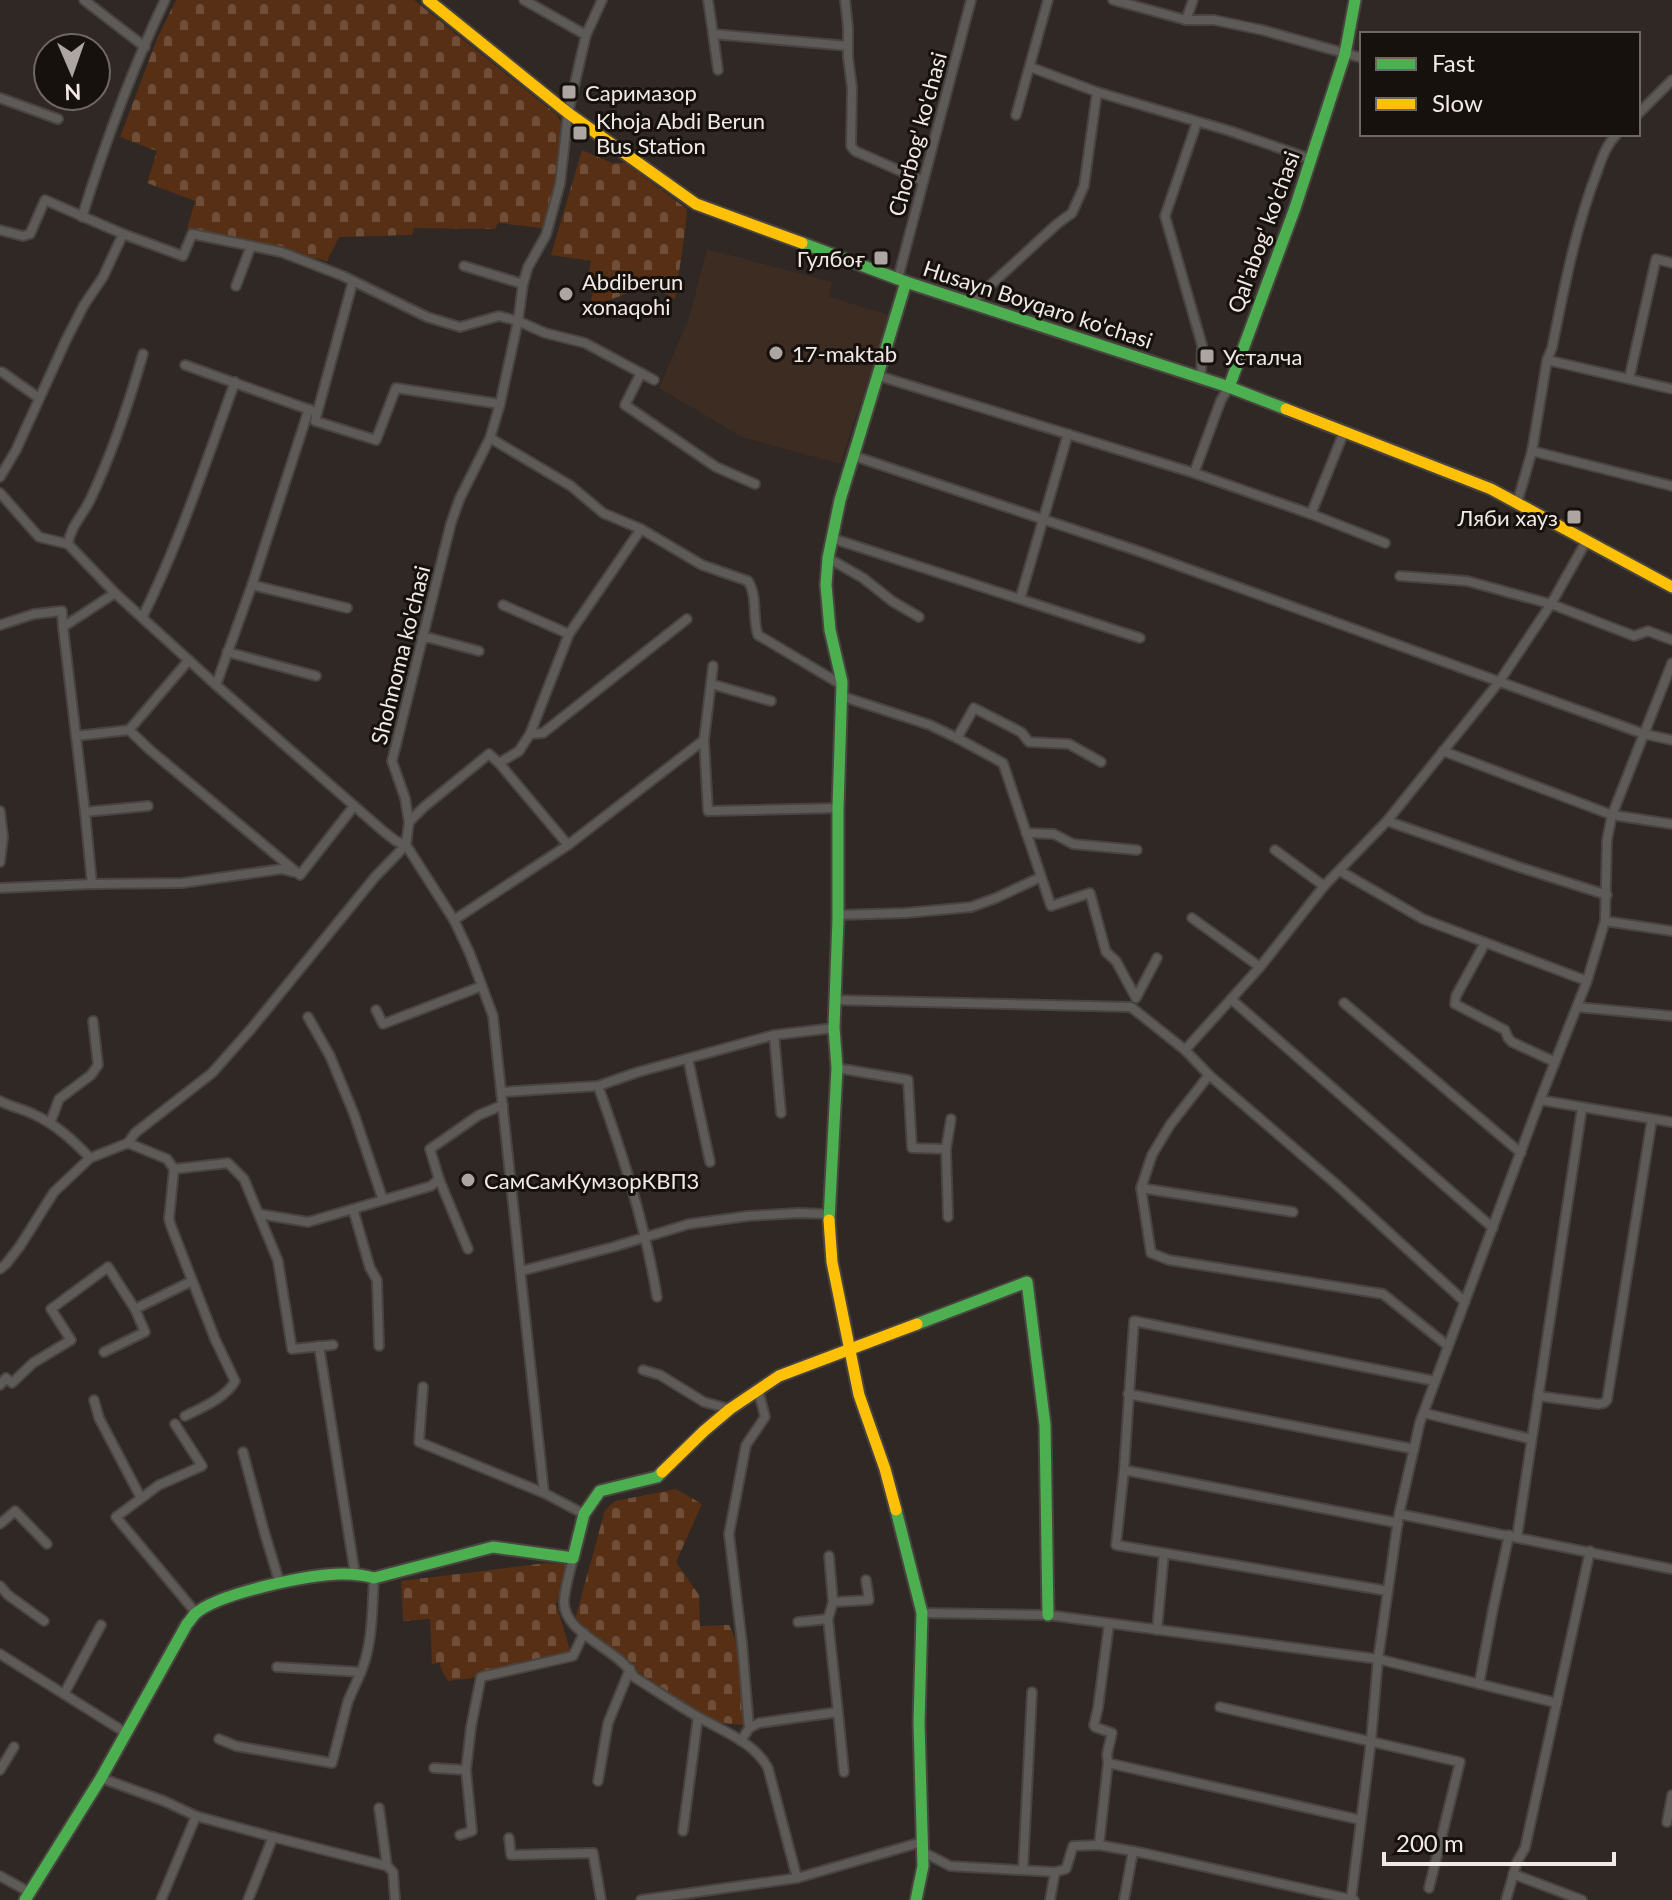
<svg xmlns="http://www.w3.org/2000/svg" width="1672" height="1900" viewBox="0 0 1672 1900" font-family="Lato,sans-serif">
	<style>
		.built { fill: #3d2c22 }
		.cemetery { fill: url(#cemetery-stones) }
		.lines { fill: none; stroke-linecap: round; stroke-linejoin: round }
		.street-casing { stroke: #494440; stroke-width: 12 }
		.fast-casing { stroke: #494440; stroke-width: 15 }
		.slow-casing { stroke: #494440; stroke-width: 15 }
		.street { stroke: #5d5a57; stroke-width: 8 }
		.fast { stroke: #4caf50; stroke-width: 11 }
		.slow { stroke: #ffc107; stroke-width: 11 }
		.poi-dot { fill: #ada5a1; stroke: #17110e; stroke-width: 3 }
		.labels { text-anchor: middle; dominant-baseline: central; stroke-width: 6; stroke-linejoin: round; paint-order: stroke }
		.poi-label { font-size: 22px; fill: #f1e9e4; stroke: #17110e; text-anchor: start }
		.street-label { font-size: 22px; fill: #f1e9e4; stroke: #17110e }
	</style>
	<defs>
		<pattern id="cemetery-stones" width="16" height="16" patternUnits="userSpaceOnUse" patternTransform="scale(2)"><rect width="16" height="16" fill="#562f14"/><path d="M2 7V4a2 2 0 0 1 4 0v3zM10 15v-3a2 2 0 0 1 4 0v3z" fill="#6f4d36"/></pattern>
	</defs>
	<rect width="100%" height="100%" fill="#2f2824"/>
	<polygon class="built" points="707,249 832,282 829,297 890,315 840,464 742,437 659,388 689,318"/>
	<g class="cemetery">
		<polygon points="176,0 414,0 557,115 563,126 557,180 542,228 498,223 495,229 414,228 412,235 339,237 327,261 187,229 195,201 147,183 157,151 120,137 157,39"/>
		<path d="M582,150L612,163H626L687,209C685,240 679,269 675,299L641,281L626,294L590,307L594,285L587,283L591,261L551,255Z"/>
		<path d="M676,1489L702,1504L676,1562L699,1595L700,1626L729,1625C745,1655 745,1692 743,1725L714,1722L636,1671L632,1663L581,1628L576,1616L605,1510L615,1501Z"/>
		<polygon points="546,1563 567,1565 556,1604 571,1653 471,1678 448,1681 441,1669 440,1663 432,1664 430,1619 403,1621 401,1581"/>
	</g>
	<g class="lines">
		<g class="street-casing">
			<g id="street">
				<polyline points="84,0 145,47"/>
				<polyline points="524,0 586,35"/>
				<polyline points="708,0 713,34 848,46"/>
				<polyline points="845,0 848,27 848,57 852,88 851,146 855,151 923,181"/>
				<polyline points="1113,0 1186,20 1214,20 1262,30 1362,58"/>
				<polyline points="1186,20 1193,0"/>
				<polyline points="713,34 718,70"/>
				<polyline points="1030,67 1097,92 1230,131 1311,159"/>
				<polyline points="0,98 58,119"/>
				<polyline points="1638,114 1672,80"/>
				<polyline points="1016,115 1048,0"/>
				<polyline points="1197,122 1165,216 1202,345 1201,378"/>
				<path d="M82,217C105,143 132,69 165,0"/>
				<polyline points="0,230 23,236 30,234 45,200 123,234 183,256 192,234 281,252 343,276 427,317 460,327 499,316 518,321 545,333 585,343 654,380"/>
				<polyline points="464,266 523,284"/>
				<polyline points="898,278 971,0"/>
				<polyline points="353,281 315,421 376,440 396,388 500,404"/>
				<polyline points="236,286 251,246"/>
				<polyline points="972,302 1057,224 1072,213 1084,186 1097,92"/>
				<polyline points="1547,360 1672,389"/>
				<polyline points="185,365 313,411"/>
				<polyline points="2,372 39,398"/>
				<polyline points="641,373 625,405 716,467 755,484"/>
				<polyline points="879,376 1194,473 1311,514"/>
				<polyline points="1629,379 1656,259 1672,263"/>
				<polyline points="1344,432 1311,514 1385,543"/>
				<path d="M490,438L571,486L603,513L641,529L702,565L748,581C758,596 752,618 758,635L842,685"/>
				<polyline points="1532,451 1672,486"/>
				<polyline points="854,456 1141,552 1644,734 1672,740"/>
				<polyline points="1194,473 1221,400 1229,387"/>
				<polyline points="0,477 16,450 66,340 84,305 103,277 123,234"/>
				<polyline points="0,493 39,537 68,544 115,593 216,685 383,831 396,841 406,845 454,920 470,954 493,1016 544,1493 584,1514"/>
				<path d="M1517,503L1532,451L1547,360L1552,348C1564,289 1575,229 1597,172C1602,158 1606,145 1617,134"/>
				<polyline points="831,538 1140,638"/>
				<path d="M68,544C70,527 83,515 90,500C112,454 129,403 143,354"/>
				<polyline points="828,558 863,578 892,601 919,617"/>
				<polyline points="1400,576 1467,581 1551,604 1634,636 1648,631 1672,640"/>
				<polyline points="252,585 347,608"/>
				<polyline points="1020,599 1068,434"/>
				<polyline points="503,605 569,634"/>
				<path d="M142,618C180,542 206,461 235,382"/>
				<polyline points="0,625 34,614 62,611 63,627 115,593"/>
				<polyline points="63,627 76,736 129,730 150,750 300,875 354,806"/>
				<polyline points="422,638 430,638 479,651"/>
				<polyline points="227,652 316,676"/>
				<polyline points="711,684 771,701"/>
				<polyline points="216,685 252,585 309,409"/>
				<polyline points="841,696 930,725 957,738 1003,763 1051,906 1090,893 1106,952 1116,961 1136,998 1157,958"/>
				<polyline points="129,730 189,660"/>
				<polyline points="530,734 543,733 687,619"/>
				<polyline points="76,736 85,812 148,806"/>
				<polyline points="957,738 974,708 1021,732 1029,742 1069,744 1101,762"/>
				<polyline points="704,740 713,666"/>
				<polyline points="1443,751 1612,815 1672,824"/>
				<polyline points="0,811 3,837 0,862"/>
				<polyline points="85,812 92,884"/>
				<polyline points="1387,821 1522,868 1607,895"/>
				<polyline points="409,822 424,807 489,754 499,763 519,751 530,734 569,634 641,529"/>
				<polyline points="1026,833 1054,834 1073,844 1137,850"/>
				<polyline points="568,845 704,740 708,811 838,808"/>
				<polyline points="1275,850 1324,886"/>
				<polyline points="1340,871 1423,919 1587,981"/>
				<polyline points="0,888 92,884 182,883 282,869 293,872"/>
				<polyline points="838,915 905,913 971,907 996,898 1041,877"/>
				<polyline points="1192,918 1260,967"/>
				<polyline points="454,920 568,845 499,763"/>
				<polyline points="1605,921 1672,931"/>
				<polyline points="1485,943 1456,996 1455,1004 1505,1030 1508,1038 1512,1042 1555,1062"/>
				<polyline points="1231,999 1493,1228"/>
				<polyline points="834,1000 1131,1007 1185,1050 1209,1075 1337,1185 1465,1302"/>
				<polyline points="1344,1003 1521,1153"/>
				<polyline points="1577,1007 1672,1016"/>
				<polyline points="376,1010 383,1024 482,986"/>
				<polyline points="308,1017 330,1056 354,1114 383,1200"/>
				<polyline points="774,1035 781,1113"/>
				<polyline points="1185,1050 1260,967 1324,886 1387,821 1499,682 1551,604 1587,540"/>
				<polyline points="688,1059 710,1162"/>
				<polyline points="837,1068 908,1080 912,1148 946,1149 951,1119"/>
				<path d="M598,1086C623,1155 645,1224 657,1297"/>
				<polyline points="502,1092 598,1086 638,1072 774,1035 834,1028"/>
				<polyline points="1540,1100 1672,1122"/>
				<path d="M0,1101C11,1107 24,1109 35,1115C57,1125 74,1141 90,1158"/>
				<polyline points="50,1123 59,1099 91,1075 98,1065 93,1021"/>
				<path d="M128,1143L167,1159L174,1169L169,1219L171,1226L215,1339L235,1381C226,1398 201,1408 185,1416"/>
				<polyline points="946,1149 948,1217"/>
				<polyline points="174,1169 228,1163 244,1179 278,1261 292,1349 333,1345"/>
				<polyline points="1141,1188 1152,1155 1170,1125 1209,1075"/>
				<polyline points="1293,1212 1141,1188 1151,1253 1169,1260 1383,1294 1448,1346"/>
				<polyline points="259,1214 308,1222 353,1209"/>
				<polyline points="468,1249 439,1179 430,1149 479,1115 503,1105"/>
				<polyline points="0,1269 6,1264 20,1246 54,1192 90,1158 128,1143 135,1133 212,1073 251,1029 375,877 406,845 409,822 405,798 392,761 451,523 460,498 490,438 500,404 518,321 523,284 528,267 546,235 560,184 568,113 586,35 602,0"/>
				<polyline points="521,1271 613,1247 689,1224 748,1216 798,1213 829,1214"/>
				<polyline points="319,1346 355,1574"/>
				<polyline points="379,1346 377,1280 370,1268 353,1209 431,1186 439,1179"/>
				<polyline points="104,1352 145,1332 135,1309 192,1281"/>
				<polyline points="643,1370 660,1375 704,1402 730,1409"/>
				<polyline points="0,1385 6,1378 12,1383 33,1363 71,1340 51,1309 108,1267 135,1309"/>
				<polyline points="423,1387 419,1442 544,1493"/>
				<polyline points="1128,1394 1414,1449"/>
				<polyline points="1538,1396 1598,1404 1604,1403 1607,1400 1652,1119"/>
				<polyline points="94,1400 99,1418 141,1498"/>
				<polyline points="1424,1413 1531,1439"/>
				<polyline points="175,1424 202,1466 159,1485 116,1517 197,1614"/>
				<polyline points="243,1452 264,1531 280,1584"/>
				<polyline points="1124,1470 1134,1321 1435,1381"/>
				<polyline points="1399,1514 1672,1569"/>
				<polyline points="0,1524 15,1511 47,1544"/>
				<polyline points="1517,1537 1582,1108"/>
				<path d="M573,1558C570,1572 565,1587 564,1601C563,1635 619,1648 634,1677C655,1690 676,1704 698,1717C723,1731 754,1742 768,1768L797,1878"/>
				<polyline points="0,1586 8,1595 44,1621"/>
				<polyline points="1388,1591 1116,1545 1124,1470 1398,1523"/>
				<polyline points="833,1602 869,1600 866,1580"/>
				<polyline points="922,1613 1048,1615 1378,1659 1557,1703"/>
				<polyline points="828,1619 833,1602 829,1556"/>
				<polyline points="798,1622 828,1619 838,1712"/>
				<polyline points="1157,1630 1164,1553"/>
				<polyline points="0,1654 126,1733"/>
				<path d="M277,1667L361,1672C373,1643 372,1609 374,1578"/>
				<polyline points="1479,1684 1493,1609 1509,1535"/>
				<polyline points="64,1694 101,1625"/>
				<polyline points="1220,1707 1460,1762 1429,1888"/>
				<polyline points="749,1728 742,1643 729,1534 746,1445 765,1417 758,1389"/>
				<polyline points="219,1739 236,1746 332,1763 348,1701 361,1672"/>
				<polyline points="741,1741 749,1728 759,1723 838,1712 844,1772"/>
				<polyline points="1108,1763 1107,1754 1112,1733 1095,1727 1094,1725 1098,1708 1109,1624"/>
				<polyline points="434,1768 466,1770"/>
				<polyline points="0,1770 14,1747"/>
				<polyline points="101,1778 164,1801 196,1816 273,1837 248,1900"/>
				<polyline points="598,1781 608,1723 630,1669"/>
				<polyline points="379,1808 387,1866"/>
				<polyline points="1667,1822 1672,1795"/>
				<polyline points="683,1831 698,1717"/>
				<polyline points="460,1835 472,1831 466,1770 471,1727 481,1677 573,1656 584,1633"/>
				<polyline points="273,1837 387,1866 393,1872 395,1900"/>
				<polyline points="509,1838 511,1855 593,1853 601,1900"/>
				<polyline points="1099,1845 1108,1763 1361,1820"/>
				<polyline points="923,1852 950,1866 1055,1872 1066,1869 1073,1846 1099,1845 1143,1853 1354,1900"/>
				<polyline points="1023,1870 1032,1692"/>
				<polyline points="1513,1874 1582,1900"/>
				<polyline points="0,1876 29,1892"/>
				<polyline points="161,1900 196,1816"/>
				<polyline points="641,1900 797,1878 922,1842"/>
				<polyline points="1050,1900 1055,1872"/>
				<polyline points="1124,1900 1133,1851"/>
				<polyline points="1351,1900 1371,1741 1378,1659 1399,1514 1420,1422 1540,1100 1587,981 1605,921 1607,840 1612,815 1672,663"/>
				<polyline points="1506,1900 1517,1862 1525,1848 1590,1551"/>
			</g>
		</g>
		<g class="fast-casing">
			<g id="fast">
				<polyline points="802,243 906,282 1229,387 1286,409"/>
				<polyline points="1229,387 1295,208 1345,54 1355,0"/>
				<polyline points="829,1220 837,1068 834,1028 838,919 838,808 842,682 830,630 826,585 828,558 840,500 906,282"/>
				<polyline points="917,1324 1027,1282 1045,1425 1048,1615"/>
				<polyline points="896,1510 922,1613 919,1723 923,1866 916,1900"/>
				<path d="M25,1900L101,1778L187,1624C190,1621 192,1617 195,1614C218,1593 311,1574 343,1574C354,1574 364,1575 374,1578L493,1547L573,1558L584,1514L600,1491L657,1477L662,1472"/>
			</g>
		</g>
		<g class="slow-casing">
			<g id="slow">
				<polyline points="428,0 568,113 696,204 802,243"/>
				<polyline points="1286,409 1491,489 1672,587"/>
				<polyline points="829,1220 832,1262 859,1395 885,1469 896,1510"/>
				<polyline points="662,1472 704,1431 730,1409 779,1376 917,1324"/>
			</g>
		</g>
		<use href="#street" class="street"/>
		<use href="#fast" class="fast"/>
		<use href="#slow" class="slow"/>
	</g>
	<g class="poi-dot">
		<rect x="561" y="84" width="16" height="16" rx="4"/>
		<rect x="572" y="125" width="16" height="16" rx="4"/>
		<rect x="873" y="250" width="16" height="16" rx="4"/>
		<circle cx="566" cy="294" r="8"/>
		<circle cx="776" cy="353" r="8"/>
		<rect x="1199" y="348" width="16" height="16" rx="4"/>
		<rect x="1566" y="509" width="16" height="16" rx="4"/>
		<circle cx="468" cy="1180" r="8"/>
	</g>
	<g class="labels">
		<g class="poi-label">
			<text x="585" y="92">Саримазор</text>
			<text x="596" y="120">Khoja Abdi Berun<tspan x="596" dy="25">Bus Station</tspan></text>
			<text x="865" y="258" text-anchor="end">Гулбоғ</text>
			<text x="582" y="281">Abdiberun<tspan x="582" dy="25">xonaqohi</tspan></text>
			<text x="792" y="353">17-maktab</text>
			<text x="1223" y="356">Усталча</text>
			<text x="1558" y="517" text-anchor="end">Ляби хауз</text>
			<text x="484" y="1180">СамСамКумзорКВП3</text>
		</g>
		<g class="street-label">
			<text transform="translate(917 134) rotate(-75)">Сhorbog' ko'chasi</text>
			<text transform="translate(1263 232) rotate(-70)">Qal'abog' ko'chasi</text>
			<text transform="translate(1038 304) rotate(18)">Husayn Boyqaro ko'chasi</text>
			<text transform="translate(400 655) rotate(-76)">Shohnoma ko'chasi</text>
		</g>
	</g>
	<rect x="1360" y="32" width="280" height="104" fill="#17110e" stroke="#6e6764" stroke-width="2"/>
	<rect x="1376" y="58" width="40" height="12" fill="#4caf50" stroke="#6e6764" stroke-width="2"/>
	<text x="1432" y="72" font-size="24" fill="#f1e9e4">Fast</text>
	<rect x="1376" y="98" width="40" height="12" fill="#ffc107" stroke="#6e6764" stroke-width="2"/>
	<text x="1432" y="112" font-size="24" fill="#f1e9e4">Slow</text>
	<g transform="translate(72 72) rotate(178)"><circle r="38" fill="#17110e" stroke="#6e6764" stroke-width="2"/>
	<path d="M0-6L14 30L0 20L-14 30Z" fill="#ada5a1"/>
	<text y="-12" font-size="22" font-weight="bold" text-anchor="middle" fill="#f1e9e4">N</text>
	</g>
	<path d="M1384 1852v12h230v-12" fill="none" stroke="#f1e9e4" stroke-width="4"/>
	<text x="1396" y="1852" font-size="24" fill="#f1e9e4" stroke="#17110e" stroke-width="6" paint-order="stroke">200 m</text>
</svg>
